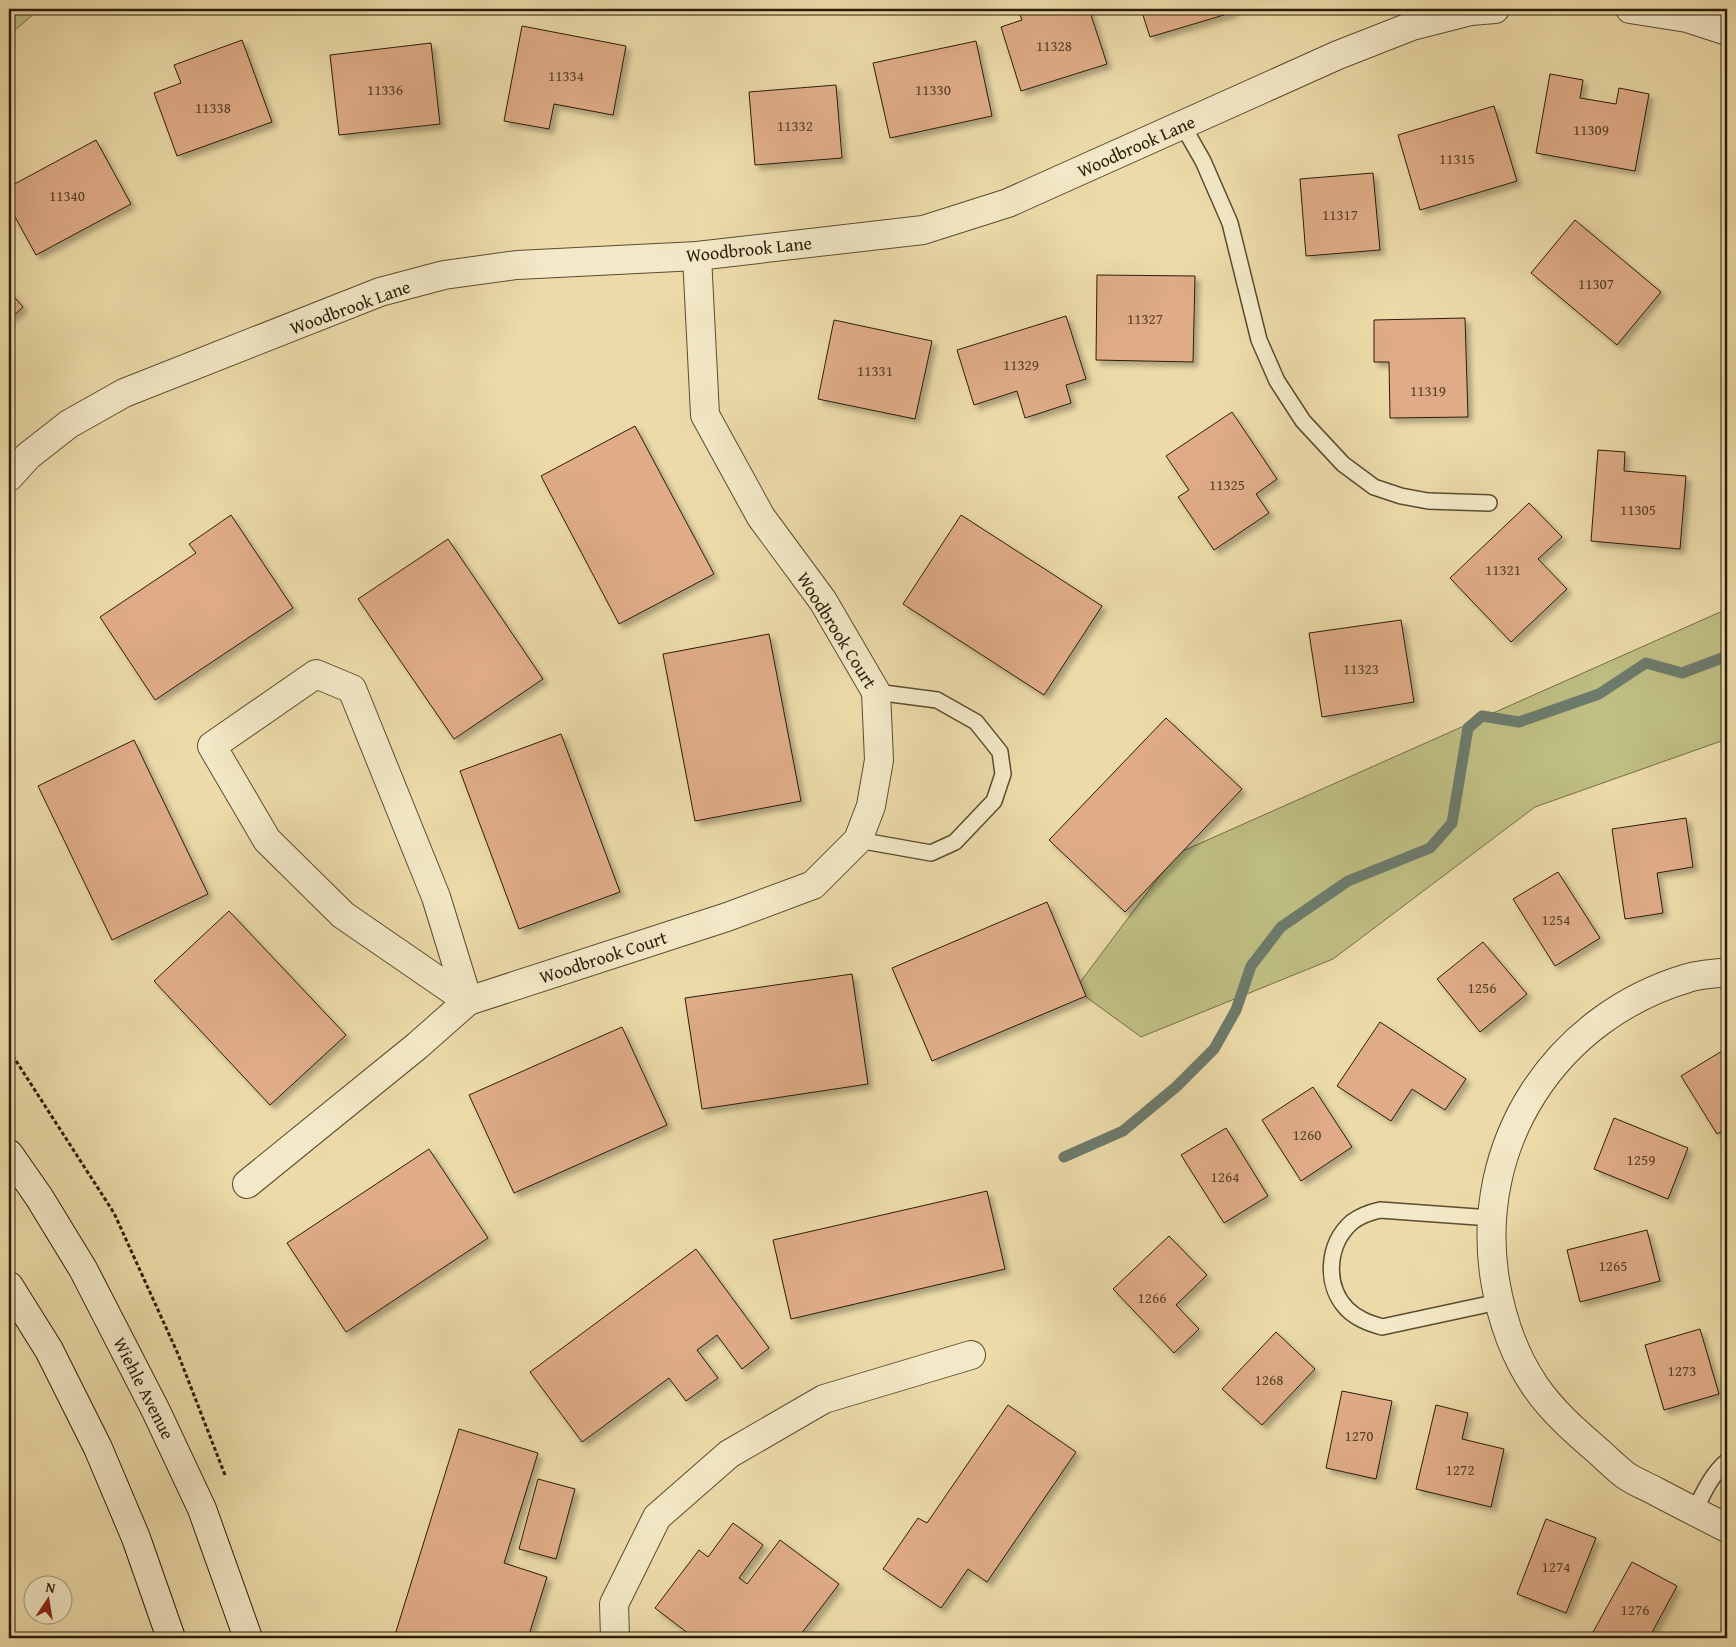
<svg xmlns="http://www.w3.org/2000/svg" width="1736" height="1647" viewBox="0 0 1736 1647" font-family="'Gentium Book Plus',serif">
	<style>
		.green { fill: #bfbe83; stroke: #756e46 }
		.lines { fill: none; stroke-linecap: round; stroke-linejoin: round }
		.stream { stroke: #6d7b6c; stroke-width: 11 }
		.building { fill: #dfac87; stroke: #2b1d08; filter: url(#shadow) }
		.service-casing { stroke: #5b4c30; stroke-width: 18 }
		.minor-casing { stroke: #5b4c30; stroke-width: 30 }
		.secondary-casing { stroke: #2b1d08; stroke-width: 30 }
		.path { stroke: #2b1d08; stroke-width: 3; stroke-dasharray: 4 2.5; stroke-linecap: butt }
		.service { stroke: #f3e8c7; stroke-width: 15 }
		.minor { stroke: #f3e8c7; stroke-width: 28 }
		.secondary { stroke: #f3e8c7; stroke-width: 28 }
		.labels { text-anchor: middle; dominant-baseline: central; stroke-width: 4; stroke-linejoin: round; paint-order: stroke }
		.number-label { font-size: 15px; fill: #584128 }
		.street-label { font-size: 18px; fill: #2b1d08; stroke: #f3e8c7 }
	</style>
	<defs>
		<filter id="shadow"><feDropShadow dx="4.5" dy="4.5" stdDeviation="2.5" flood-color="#0004"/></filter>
	</defs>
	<rect width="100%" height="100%" fill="#ecdba9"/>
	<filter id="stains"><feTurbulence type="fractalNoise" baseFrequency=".004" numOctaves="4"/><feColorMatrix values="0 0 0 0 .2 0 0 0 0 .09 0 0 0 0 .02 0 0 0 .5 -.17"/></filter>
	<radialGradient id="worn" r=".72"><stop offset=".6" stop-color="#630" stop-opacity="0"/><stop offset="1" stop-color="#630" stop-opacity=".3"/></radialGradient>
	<g class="green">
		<polygon points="9,9 40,9 9,35"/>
		<polygon points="1727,609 1727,739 1535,807 1333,959 1141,1037 1075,989 1176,854"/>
	</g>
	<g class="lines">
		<polyline class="stream" points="1064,1157 1123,1131 1176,1087 1214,1049 1236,1010 1251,966 1281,927 1348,881 1430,848 1452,823 1468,728 1482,716 1519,722 1599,694 1646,663 1682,673 1722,658 1727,653"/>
	</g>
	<g class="building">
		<polygon points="1018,9 1047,9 1048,11 1054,9 1089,9 1107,64 1021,91 1001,27 1022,20"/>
		<polygon points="1141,9 1234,9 1234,12 1150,37"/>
		<polygon points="522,26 626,46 613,115 554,104 549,129 504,121"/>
		<polygon points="242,40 272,122 177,156 154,93 181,83 174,65"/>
		<polygon points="976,41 992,116 890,138 873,63"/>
		<polygon points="431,43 440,124 339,135 330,55"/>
		<polygon points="1550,74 1583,80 1580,98 1616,104 1619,88 1649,94 1635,171 1536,153"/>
		<polygon points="836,85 842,158 755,165 749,92"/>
		<polygon points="1494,106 1517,181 1420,210 1398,135"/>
		<polygon points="96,140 131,204 36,255 9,206 9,187"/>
		<polygon points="1373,173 1380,250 1306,256 1300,179"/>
		<polygon points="1575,220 1661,292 1617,345 1531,273"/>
		<polygon points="1097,275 1195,276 1193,362 1096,360"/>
		<polygon points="9,291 23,307 9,320"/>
		<polygon points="1066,316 1086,379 1066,385 1071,403 1025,418 1017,391 974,405 957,350"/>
		<polygon points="1465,318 1468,417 1390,418 1389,362 1374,362 1374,320"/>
		<polygon points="834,320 932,341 915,419 818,399"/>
		<polygon points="1232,412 1277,479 1256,494 1269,513 1214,550 1178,497 1189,490 1166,456"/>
		<polygon points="635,426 714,574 619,624 541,476"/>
		<polygon points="1598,450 1625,452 1624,471 1686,476 1680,549 1591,541"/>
		<polygon points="1529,503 1562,537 1538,559 1567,589 1511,642 1450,578"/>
		<polygon points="231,515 293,608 155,700 100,617 196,553 189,544"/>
		<polygon points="961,515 1102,606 1044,695 903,604"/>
		<polygon points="448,539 543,679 454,739 358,599"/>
		<polygon points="1401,620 1414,702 1322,717 1309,633"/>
		<polygon points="769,634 801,801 695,821 663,654"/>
		<polygon points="1166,718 1242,789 1125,912 1049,840"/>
		<polygon points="561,734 620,892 519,929 460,771"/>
		<polygon points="134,740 208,894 112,940 38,786"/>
		<polygon points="1686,818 1693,867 1657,873 1663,913 1625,919 1612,829"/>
		<polygon points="1558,872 1600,938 1555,966 1513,899"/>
		<polygon points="1047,902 1086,996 932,1061 892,968"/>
		<polygon points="229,911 346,1035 270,1105 154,981"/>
		<polygon points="1483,942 1527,994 1480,1032 1437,979"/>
		<polygon points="852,974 868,1084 702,1109 685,998"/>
		<polygon points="1380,1022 1466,1079 1445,1110 1412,1089 1391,1121 1337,1086"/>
		<polygon points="622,1027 667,1125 514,1193 469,1095"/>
		<polygon points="1727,1048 1727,1128 1717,1134 1681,1076"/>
		<polygon points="1313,1087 1352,1147 1301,1181 1262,1120"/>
		<polygon points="1614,1118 1688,1148 1668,1199 1594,1169"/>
		<polygon points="1226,1128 1268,1196 1224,1223 1181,1155"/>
		<polygon points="429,1149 488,1238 346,1332 287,1243"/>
		<polygon points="987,1191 1005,1269 791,1319 773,1240"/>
		<polygon points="1647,1230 1660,1281 1580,1302 1567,1250"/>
		<polygon points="1169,1236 1207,1275 1176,1305 1199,1329 1174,1353 1113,1289"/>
		<polygon points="696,1249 769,1348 742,1369 717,1335 697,1350 718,1378 686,1401 669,1378 582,1442 530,1372"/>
		<polygon points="1700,1329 1719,1394 1664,1410 1645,1345"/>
		<polygon points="1276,1332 1315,1369 1262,1425 1222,1389"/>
		<polygon points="1342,1391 1392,1401 1376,1479 1326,1468"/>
		<polygon points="1008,1405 1076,1452 987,1582 968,1569 941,1608 883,1569 918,1518 927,1523"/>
		<polygon points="1436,1405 1468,1413 1462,1439 1504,1449 1491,1507 1416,1489"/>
		<polygon points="459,1429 538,1453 504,1563 547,1577 528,1638 394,1638"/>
		<polygon points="538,1479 575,1489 556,1559 519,1549"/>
		<polygon points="1546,1519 1596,1538 1566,1613 1517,1594"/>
		<polygon points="733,1523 763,1545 739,1578 747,1584 780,1540 839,1584 798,1638 692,1638 693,1637 655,1608 699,1550 708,1557"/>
		<polygon points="1632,1562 1677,1586 1649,1638 1605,1638 1593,1632"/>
	</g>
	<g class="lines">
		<g class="service-casing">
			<g id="service">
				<polyline points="1183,126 1203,161 1230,223 1259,340 1277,381 1303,421 1343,464 1374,487 1401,496 1428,501 1489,503"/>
				<polyline points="858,840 931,853 955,842 994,801 1003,774 1000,752 976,722 937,700 876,692"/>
				<path d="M1491,1218L1380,1210C1371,1212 1360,1216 1352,1222C1327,1244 1324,1285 1347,1309C1357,1319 1369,1323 1382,1327L1498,1302"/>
				<path d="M1695,1512C1702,1494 1712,1474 1727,1461"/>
			</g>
		</g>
		<g class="minor-casing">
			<g id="minor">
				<polyline points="1630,9 1687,18 1727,31"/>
				<polyline points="9,477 28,456 69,424 124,393 380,292 444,275 517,265 697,256 923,230 1008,203 1338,55 1412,26 1471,11 1495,9"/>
				<polygon points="316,674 352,689 436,897 468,1001 343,915 267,840 212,746"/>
				<path d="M1727,972C1715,974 1700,974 1688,978C1556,1017 1473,1143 1495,1280C1501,1316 1514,1355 1535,1386C1553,1412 1575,1431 1598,1451C1607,1459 1616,1468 1625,1475C1635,1482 1646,1486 1657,1492C1680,1504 1703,1516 1727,1528"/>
				<polyline points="247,1184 417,1046 468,1001 727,917 813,885 858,840 871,806 879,760 876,692 823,601 761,517 705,415 697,256"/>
				<polyline points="615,1638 614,1604 657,1517 729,1454 824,1399 971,1355"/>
			</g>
		</g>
		<g class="secondary-casing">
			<g id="secondary">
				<polyline points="9,1154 39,1197 83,1269 156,1411 202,1509 248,1638"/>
				<polyline points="9,1286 49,1350 98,1448 136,1538 171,1638"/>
			</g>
		</g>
		<g class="path">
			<polyline points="9,1050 114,1213 178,1354 225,1475"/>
			<polyline points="282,1632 284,1638"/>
		</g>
		<use href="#service" class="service"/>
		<use href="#minor" class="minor"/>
		<use href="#secondary" class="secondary"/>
	</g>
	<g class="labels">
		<g class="number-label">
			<text x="1054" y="45">11328</text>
			<text x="566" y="75">11334</text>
			<text x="385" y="89">11336</text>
			<text x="933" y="89">11330</text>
			<text x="213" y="107">11338</text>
			<text x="795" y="125">11332</text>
			<text x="1591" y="129">11309</text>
			<text x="1457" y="158">11315</text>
			<text x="67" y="195">11340</text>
			<text x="1340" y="214">11317</text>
			<text x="1596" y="283">11307</text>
			<text x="1145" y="318">11327</text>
			<text x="1021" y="364">11329</text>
			<text x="875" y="370">11331</text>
			<text x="1428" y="390">11319</text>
			<text x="1227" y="484">11325</text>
			<text x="1638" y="509">11305</text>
			<text x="1503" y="569">11321</text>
			<text x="1361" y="668">11323</text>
			<text x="1556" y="919">1254</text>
			<text x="1482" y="987">1256</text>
			<text x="1307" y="1134">1260</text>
			<text x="1641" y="1159">1259</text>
			<text x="1225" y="1176">1264</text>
			<text x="1613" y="1265">1265</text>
			<text x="1152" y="1297">1266</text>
			<text x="1682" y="1370">1273</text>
			<text x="1269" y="1379">1268</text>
			<text x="1359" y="1435">1270</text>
			<text x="1460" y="1469">1272</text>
			<text x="1556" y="1566">1274</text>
			<text x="1635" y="1609">1276</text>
		</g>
		<g class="street-label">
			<text transform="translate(1136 146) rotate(-24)">Woodbrook Lane</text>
			<text transform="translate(749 249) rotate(-6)">Woodbrook Lane</text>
			<text transform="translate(350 307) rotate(-20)">Woodbrook Lane</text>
			<text transform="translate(837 630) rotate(58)">Woodbrook Court</text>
			<text transform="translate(603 957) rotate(-18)">Woodbrook Court</text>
			<text transform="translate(144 1388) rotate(63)">Wiehle Avenue</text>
		</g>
	</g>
	<rect width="1736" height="1647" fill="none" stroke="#ecdba9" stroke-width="30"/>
	<rect x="10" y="10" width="1716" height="1627" fill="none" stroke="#2b1d08" stroke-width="2.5"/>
	<rect x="15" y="15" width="1706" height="1617" fill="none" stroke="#2b1d08"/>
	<g transform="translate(48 1600) rotate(12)"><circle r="24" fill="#f3e8c7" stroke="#a3977b"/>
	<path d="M0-4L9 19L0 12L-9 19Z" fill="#8f2418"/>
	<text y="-8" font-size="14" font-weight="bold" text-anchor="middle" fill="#2b1d08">N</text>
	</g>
	<rect width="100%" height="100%" filter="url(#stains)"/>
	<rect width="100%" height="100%" fill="url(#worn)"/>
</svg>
